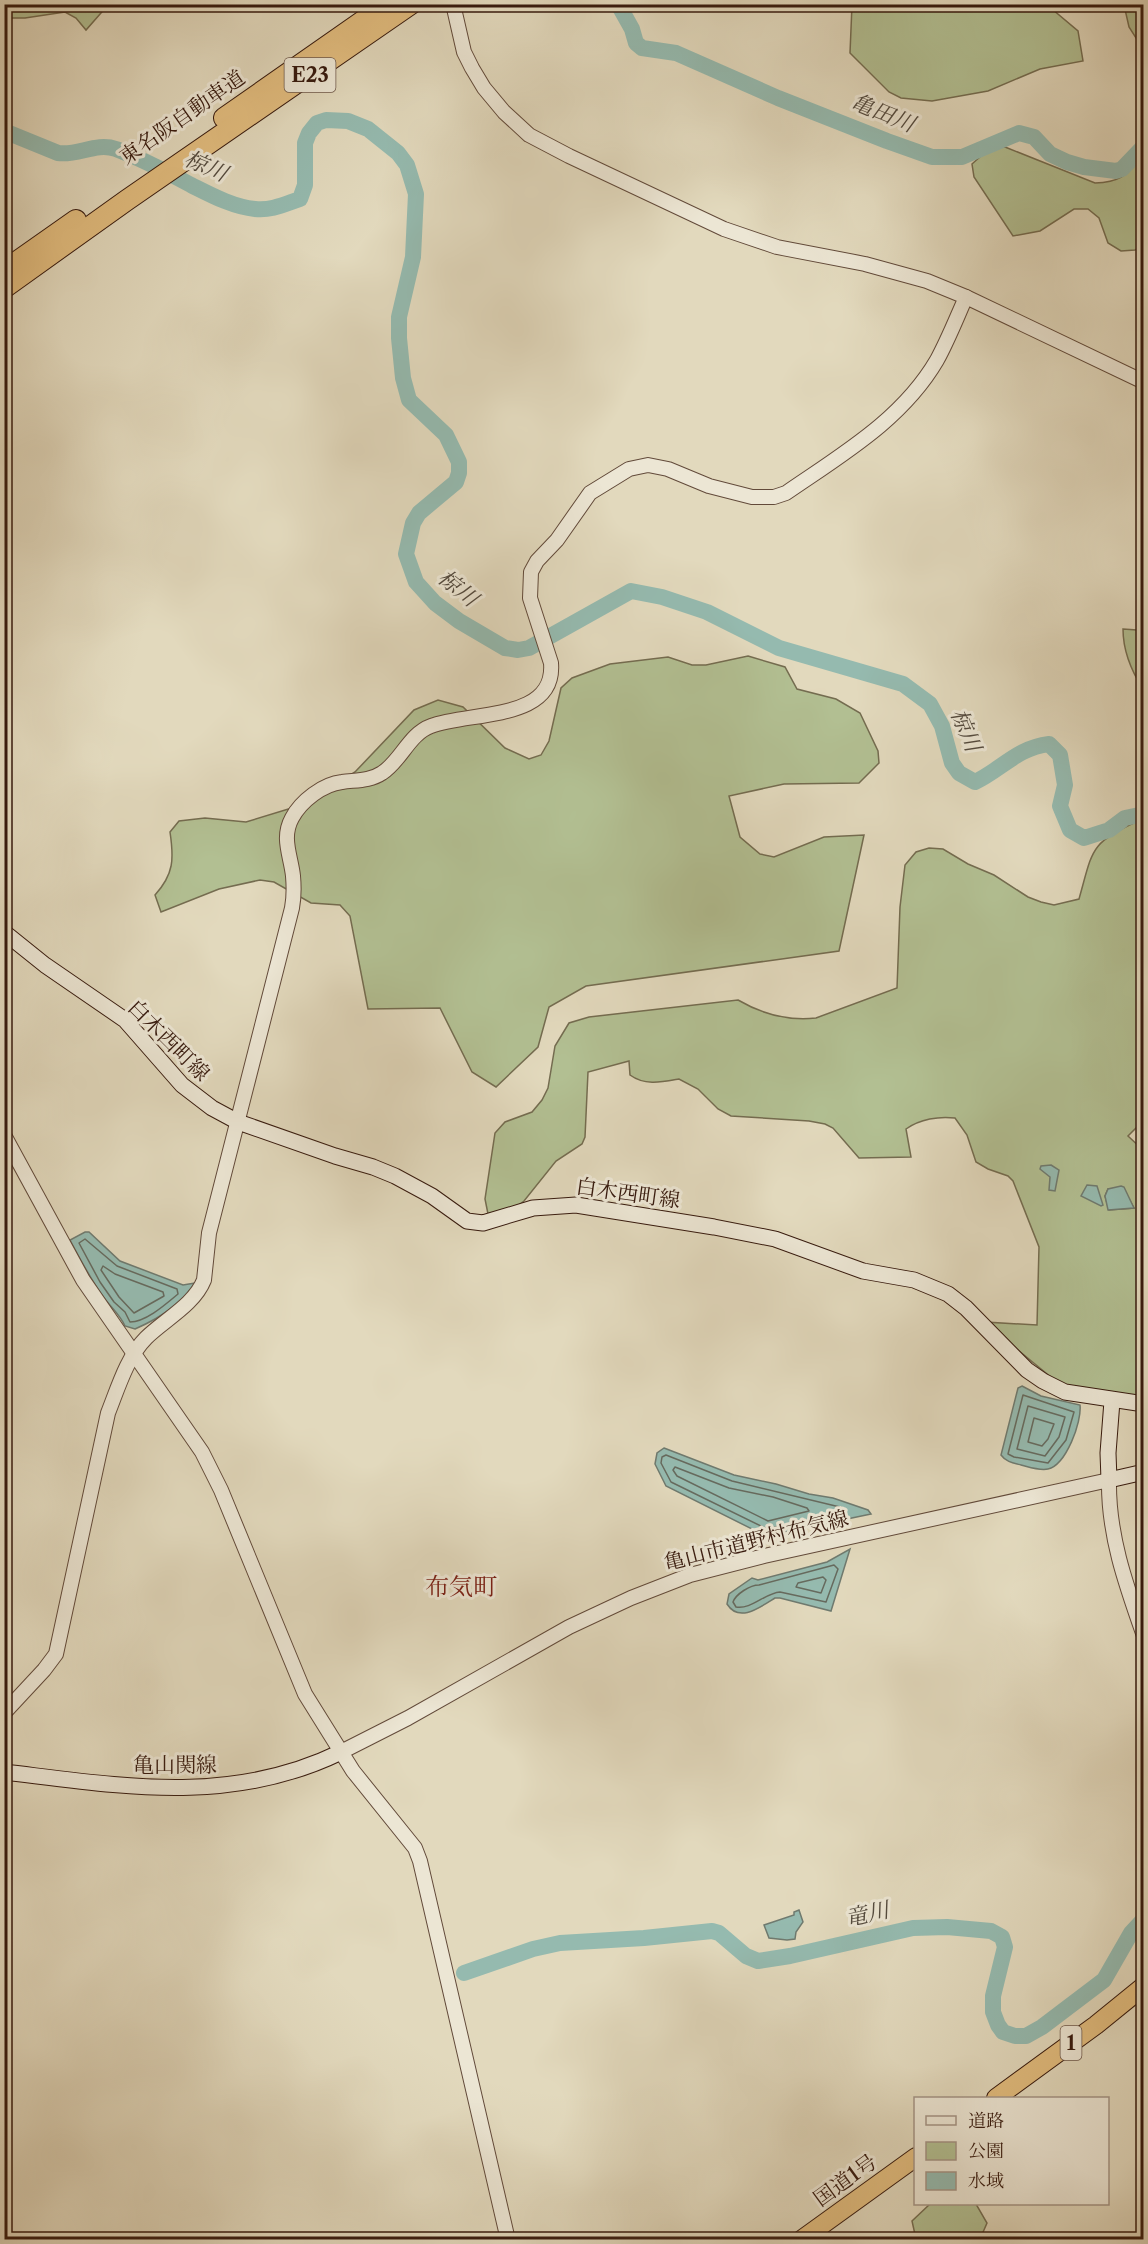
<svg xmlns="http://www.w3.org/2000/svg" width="1148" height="2244" viewBox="0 0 1148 2244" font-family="'Libre Caslon Text','Noto Serif JP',serif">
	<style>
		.green { fill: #b2bf92; stroke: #746c50; stroke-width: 1.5; fill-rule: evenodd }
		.water { fill: #95baaf; stroke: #6f7a6f; stroke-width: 1.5 }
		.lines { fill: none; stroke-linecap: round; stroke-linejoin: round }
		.shore { stroke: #666a5e; stroke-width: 1.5 }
		.river { stroke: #95baaf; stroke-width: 16 }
		.tertiary-casing { stroke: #624a3a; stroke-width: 16 }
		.secondary-casing { stroke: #371a0e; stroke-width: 17 }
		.trunk-casing { stroke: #371a0e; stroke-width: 20 }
		.motorway-casing { stroke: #371a0e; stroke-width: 22 }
		.tertiary { stroke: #ece6d4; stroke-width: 14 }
		.secondary { stroke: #ece6d4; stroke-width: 15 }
		.trunk { stroke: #e1bc7e; stroke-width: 18 }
		.motorway { stroke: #e1bc7e; stroke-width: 20 }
		.labels { text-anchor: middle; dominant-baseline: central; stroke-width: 6; stroke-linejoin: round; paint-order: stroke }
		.shield { fill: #ece6d4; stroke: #6d5749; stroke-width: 1.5 }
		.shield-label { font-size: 20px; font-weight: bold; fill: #371a0e }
		.street-label { font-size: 21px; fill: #371a0e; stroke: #ece6d4 }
		.water-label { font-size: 22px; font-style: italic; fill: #534a3e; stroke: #ece6d4 }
		.quarter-label { font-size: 24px; fill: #7a1f14; stroke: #ece6d4 }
	</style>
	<rect width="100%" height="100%" fill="#e2d9bd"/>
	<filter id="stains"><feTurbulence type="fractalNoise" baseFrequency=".00333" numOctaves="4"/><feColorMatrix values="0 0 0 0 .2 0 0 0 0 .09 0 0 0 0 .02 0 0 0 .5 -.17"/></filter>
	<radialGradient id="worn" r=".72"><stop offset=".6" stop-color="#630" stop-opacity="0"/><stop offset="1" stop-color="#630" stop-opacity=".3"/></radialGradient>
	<g class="green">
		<polygon points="5,4 108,4 108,5 86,30 76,18 65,12 25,18 5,18"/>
		<polygon points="1046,4 1078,31 1083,61 1040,69 988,91 932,101 901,98 889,92 850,53 852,5"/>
		<polygon points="1124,5 1143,5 1143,49 1129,27"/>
		<path d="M1005,147L1095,183C1121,182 1126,175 1143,157V246L1135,250L1121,251L1108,243L1099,218L1088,209H1074L1040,231L1013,236L974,177L972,164L990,148Z"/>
		<path d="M1123,629L1137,630L1143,634V689C1132,672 1123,650 1123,629Z"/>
		<path d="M748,656L785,667L797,689L836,699L860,713L878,751L879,763L859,783L784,784L729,796L740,837L760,854L774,857L824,837L864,835L839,951L586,986L549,1007L538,1047L496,1087L472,1072L440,1008L368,1009L350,916L340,905L311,903L274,882L260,880L219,889L161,912L155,895C174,874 174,859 170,832L179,821L205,818L246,822L308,803L355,772L414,710L438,700L463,707L505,748L529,759L541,755L549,741L561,688L572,678L610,664L668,657L692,665H706Z"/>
		<path d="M1138,821L1143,824V1121L1128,1136L1143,1150V1186L1141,1188L1143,1191V1197L1139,1204L1144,1206L1143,1401L1071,1388L1052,1378L984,1322L1037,1325L1039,1247L1013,1181L1008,1176L988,1169L976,1162L967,1135L955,1118C939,1116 920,1119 906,1129L911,1157L859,1158L833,1128L825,1124L809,1121L731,1116L718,1109L698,1089L679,1079C662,1082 645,1086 630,1075L629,1061L588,1072L585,1137L582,1144L556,1161L524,1201L513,1209L488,1214L485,1199L495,1133L505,1122L532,1112L542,1100L548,1088L555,1046L569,1023L589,1017L738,1000C762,1014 789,1021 816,1018L897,988L900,907L905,865L916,852L929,848L943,849L968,864L994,875L1028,897L1041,902L1054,905L1079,899C1093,850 1089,843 1138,821ZM1108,1189L1129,1199L1134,1208L1109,1210L1105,1196Z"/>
		<polygon points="930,2204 976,2204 987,2223 980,2239 916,2239 912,2221"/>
	</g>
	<g class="water">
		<polygon points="1051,1165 1059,1170 1055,1191 1049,1190 1050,1177 1040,1169 1041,1166"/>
		<polygon points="1087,1185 1097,1186 1103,1205 1101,1206 1081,1196"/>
		<polygon points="1121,1186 1124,1187 1134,1208 1108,1210 1105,1196 1108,1189"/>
		<path d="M85,1232H89L120,1261L183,1285L195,1283C182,1304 158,1319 135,1329L125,1326C119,1313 110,1307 102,1295C90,1278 80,1259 70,1240Z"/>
		<path d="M1022,1386L1041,1396L1080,1405C1082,1422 1066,1465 1048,1469C1040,1471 1029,1467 1021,1465C1013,1463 1006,1462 1001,1455L1018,1388Z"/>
		<polygon points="664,1448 734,1475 776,1484 809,1494 833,1498 868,1510 871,1514 766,1536 666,1486 655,1464 657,1453"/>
		<path d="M850,1549L831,1611L780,1598H775C759,1608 739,1623 727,1604L729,1594L752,1578L758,1580L827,1562Z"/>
		<polygon points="799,1910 803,1922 796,1932 795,1939 787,1940 769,1938 764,1925 794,1915 794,1912"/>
	</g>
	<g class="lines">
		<g class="shore">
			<path d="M85,1239L117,1266L177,1289L178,1294C166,1304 146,1322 130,1322L125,1312L114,1302L100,1282L79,1243Z"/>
			<polygon points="103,1266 115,1274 163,1292 164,1296 134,1313 119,1297 101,1270"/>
			<polygon points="1023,1395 1074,1412 1066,1440 1048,1463 1014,1457 1008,1454"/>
			<polygon points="1028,1406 1065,1417 1059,1437 1045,1456 1017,1449"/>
			<polygon points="1034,1418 1054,1424 1048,1439 1042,1446 1028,1442"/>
			<polygon points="666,1455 732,1481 844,1508 846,1512 767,1529 671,1482 661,1463 662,1457"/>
			<polygon points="675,1467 729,1488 773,1497 807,1508 809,1511 768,1521 677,1476 673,1470"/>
			<path d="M834,1565L838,1569L826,1602L780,1592C765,1593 751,1610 736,1607L733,1602C736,1594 750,1585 759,1585Z"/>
			<polygon points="823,1577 826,1580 821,1593 796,1587 798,1583"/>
		</g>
		<g class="river">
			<polyline points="618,4 632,29 636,43 642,48 676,53 778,98 887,141 932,157 962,157 1019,133 1034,137 1050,154 1067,162 1084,167 1116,171 1122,169 1144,146"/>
			<path d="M4,131L58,153C78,156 96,142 116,149C142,159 167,172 191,185C211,195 233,207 255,209C271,211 285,204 300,199L305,185V143L309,133L317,123L326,120L348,121L368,129L398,153L407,165L416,194L413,257L399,317V338L403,378L409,400L446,435L459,462V473L456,482L419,513L413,523L406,554L416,582L435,603L459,621L505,648L518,650L529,648L631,591L662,597L707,612L779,648L903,684L930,704L942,726L952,763L959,773L975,782C1002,769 1017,748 1049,744L1060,755L1065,785L1060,806L1070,830L1084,838L1109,830L1125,818L1144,814"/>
			<polyline points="464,1973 533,1949 560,1943 644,1938 712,1931 719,1933 746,1956 758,1961 790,1956 913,1928 947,1927 991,1931 1002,1937 1005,1947 993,1996 993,2012 998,2025 1003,2032 1015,2036 1026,2036 1042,2027 1104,1980 1131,1933 1144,1919"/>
		</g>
		<g class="tertiary-casing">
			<g id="tertiary">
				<polyline points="453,4 464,52 472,68 484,88 504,112 529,135 569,156 724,229 777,247 865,264 927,281 966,297 1144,382"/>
				<polyline points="4,1135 83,1280 202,1452 221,1490 305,1694 353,1771 415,1848 420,1861 508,2240"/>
				<path d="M4,1713L44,1670L56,1654L108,1413C118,1388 127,1357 146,1338C164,1320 194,1305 204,1280L209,1233L292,908C294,897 294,887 293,876C291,856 281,838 292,818C301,801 323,784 342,782C356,780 370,781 382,773C401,761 409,734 431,726C469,711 556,722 551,663L530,598L531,572L537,561L557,540L590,493L629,469L648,465L668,469L709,486L752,497H774L786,493C841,455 902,420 937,360C948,340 957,317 966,297"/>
				<path d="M341,1752L408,1718L569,1627L631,1598L690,1575L764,1556L1109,1480C1108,1535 1126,1585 1144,1636"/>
			</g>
		</g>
		<g class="secondary-casing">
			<g id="secondary">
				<polyline points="4,932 45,965 125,1020 182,1085 212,1108 238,1122 335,1156 373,1167 395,1176 432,1196 467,1221 483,1223 533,1208 576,1205 714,1227 775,1239 863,1271 914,1280 948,1294 966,1308 1027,1370 1043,1381 1065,1392 1144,1404"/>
				<polyline points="1112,1401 1108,1453 1109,1480 1144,1472"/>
				<path d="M4,1772C122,1786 230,1806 341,1752"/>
			</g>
		</g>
		<g class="trunk-casing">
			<g id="trunk">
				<polyline points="996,2098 1096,2025 1144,1986"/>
				<polyline points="801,2240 916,2157"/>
			</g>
		</g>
		<g class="motorway-casing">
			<g id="motorway">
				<polyline points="224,118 387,4"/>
				<polyline points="12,265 76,220"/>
				<polyline points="4,288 127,200 411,4"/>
			</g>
		</g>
		<use href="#tertiary" class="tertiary"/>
		<use href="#secondary" class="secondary"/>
		<use href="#trunk" class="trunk"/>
		<use href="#motorway" class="motorway"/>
	</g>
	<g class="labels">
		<g class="shield">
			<rect x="284.5" y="58" width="51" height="34" rx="4.5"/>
			<rect x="1060.5" y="2026" width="21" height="34" rx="4.5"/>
		</g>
		<g class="shield-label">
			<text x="310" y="75">E23</text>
			<text x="1071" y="2043">1</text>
		</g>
		<g class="street-label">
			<text transform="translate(182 117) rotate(-35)">東名阪自動車道</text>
			<text transform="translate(169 1040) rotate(45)">白木西町線</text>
			<text transform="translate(628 1193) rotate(8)">白木西町線</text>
			<text transform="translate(756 1540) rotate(-14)">亀山市道野村布気線</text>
			<text x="175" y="1764">亀山関線</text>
			<text transform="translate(845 2180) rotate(-36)">国道1号</text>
		</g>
		<g class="water-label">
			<text transform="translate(883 113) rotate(22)">亀田川</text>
			<text transform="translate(206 166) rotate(24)">椋川</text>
			<text transform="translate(458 588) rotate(39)">椋川</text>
			<text transform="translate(966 730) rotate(67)">椋川</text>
			<text transform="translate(867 1914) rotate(-12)">竜川</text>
		</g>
		<g class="quarter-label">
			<text x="461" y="1586">布気町</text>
		</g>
	</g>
	<rect width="1148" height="2244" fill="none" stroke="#e2d9bd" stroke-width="24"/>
	<rect x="6" y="6" width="1136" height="2232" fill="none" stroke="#371a0e" stroke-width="3"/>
	<rect x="12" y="12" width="1124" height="2220" fill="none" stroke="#371a0e" stroke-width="1.5"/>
	<rect x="914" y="2097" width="195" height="108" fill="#ece6d4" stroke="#a49485" stroke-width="1.5"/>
	<rect x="926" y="2116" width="30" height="9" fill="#ece6d4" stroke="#a49485" stroke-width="1.5"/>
	<text x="968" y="2127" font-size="18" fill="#371a0e">道路</text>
	<rect x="926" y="2142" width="30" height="18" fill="#b2bf92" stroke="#a49485" stroke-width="1.5"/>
	<text x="968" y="2157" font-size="18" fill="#371a0e">公園</text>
	<rect x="926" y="2172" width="30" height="18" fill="#95baaf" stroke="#a49485" stroke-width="1.5"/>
	<text x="968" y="2187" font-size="18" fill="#371a0e">水域</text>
	<rect width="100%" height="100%" filter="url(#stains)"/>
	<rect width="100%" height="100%" fill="url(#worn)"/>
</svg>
